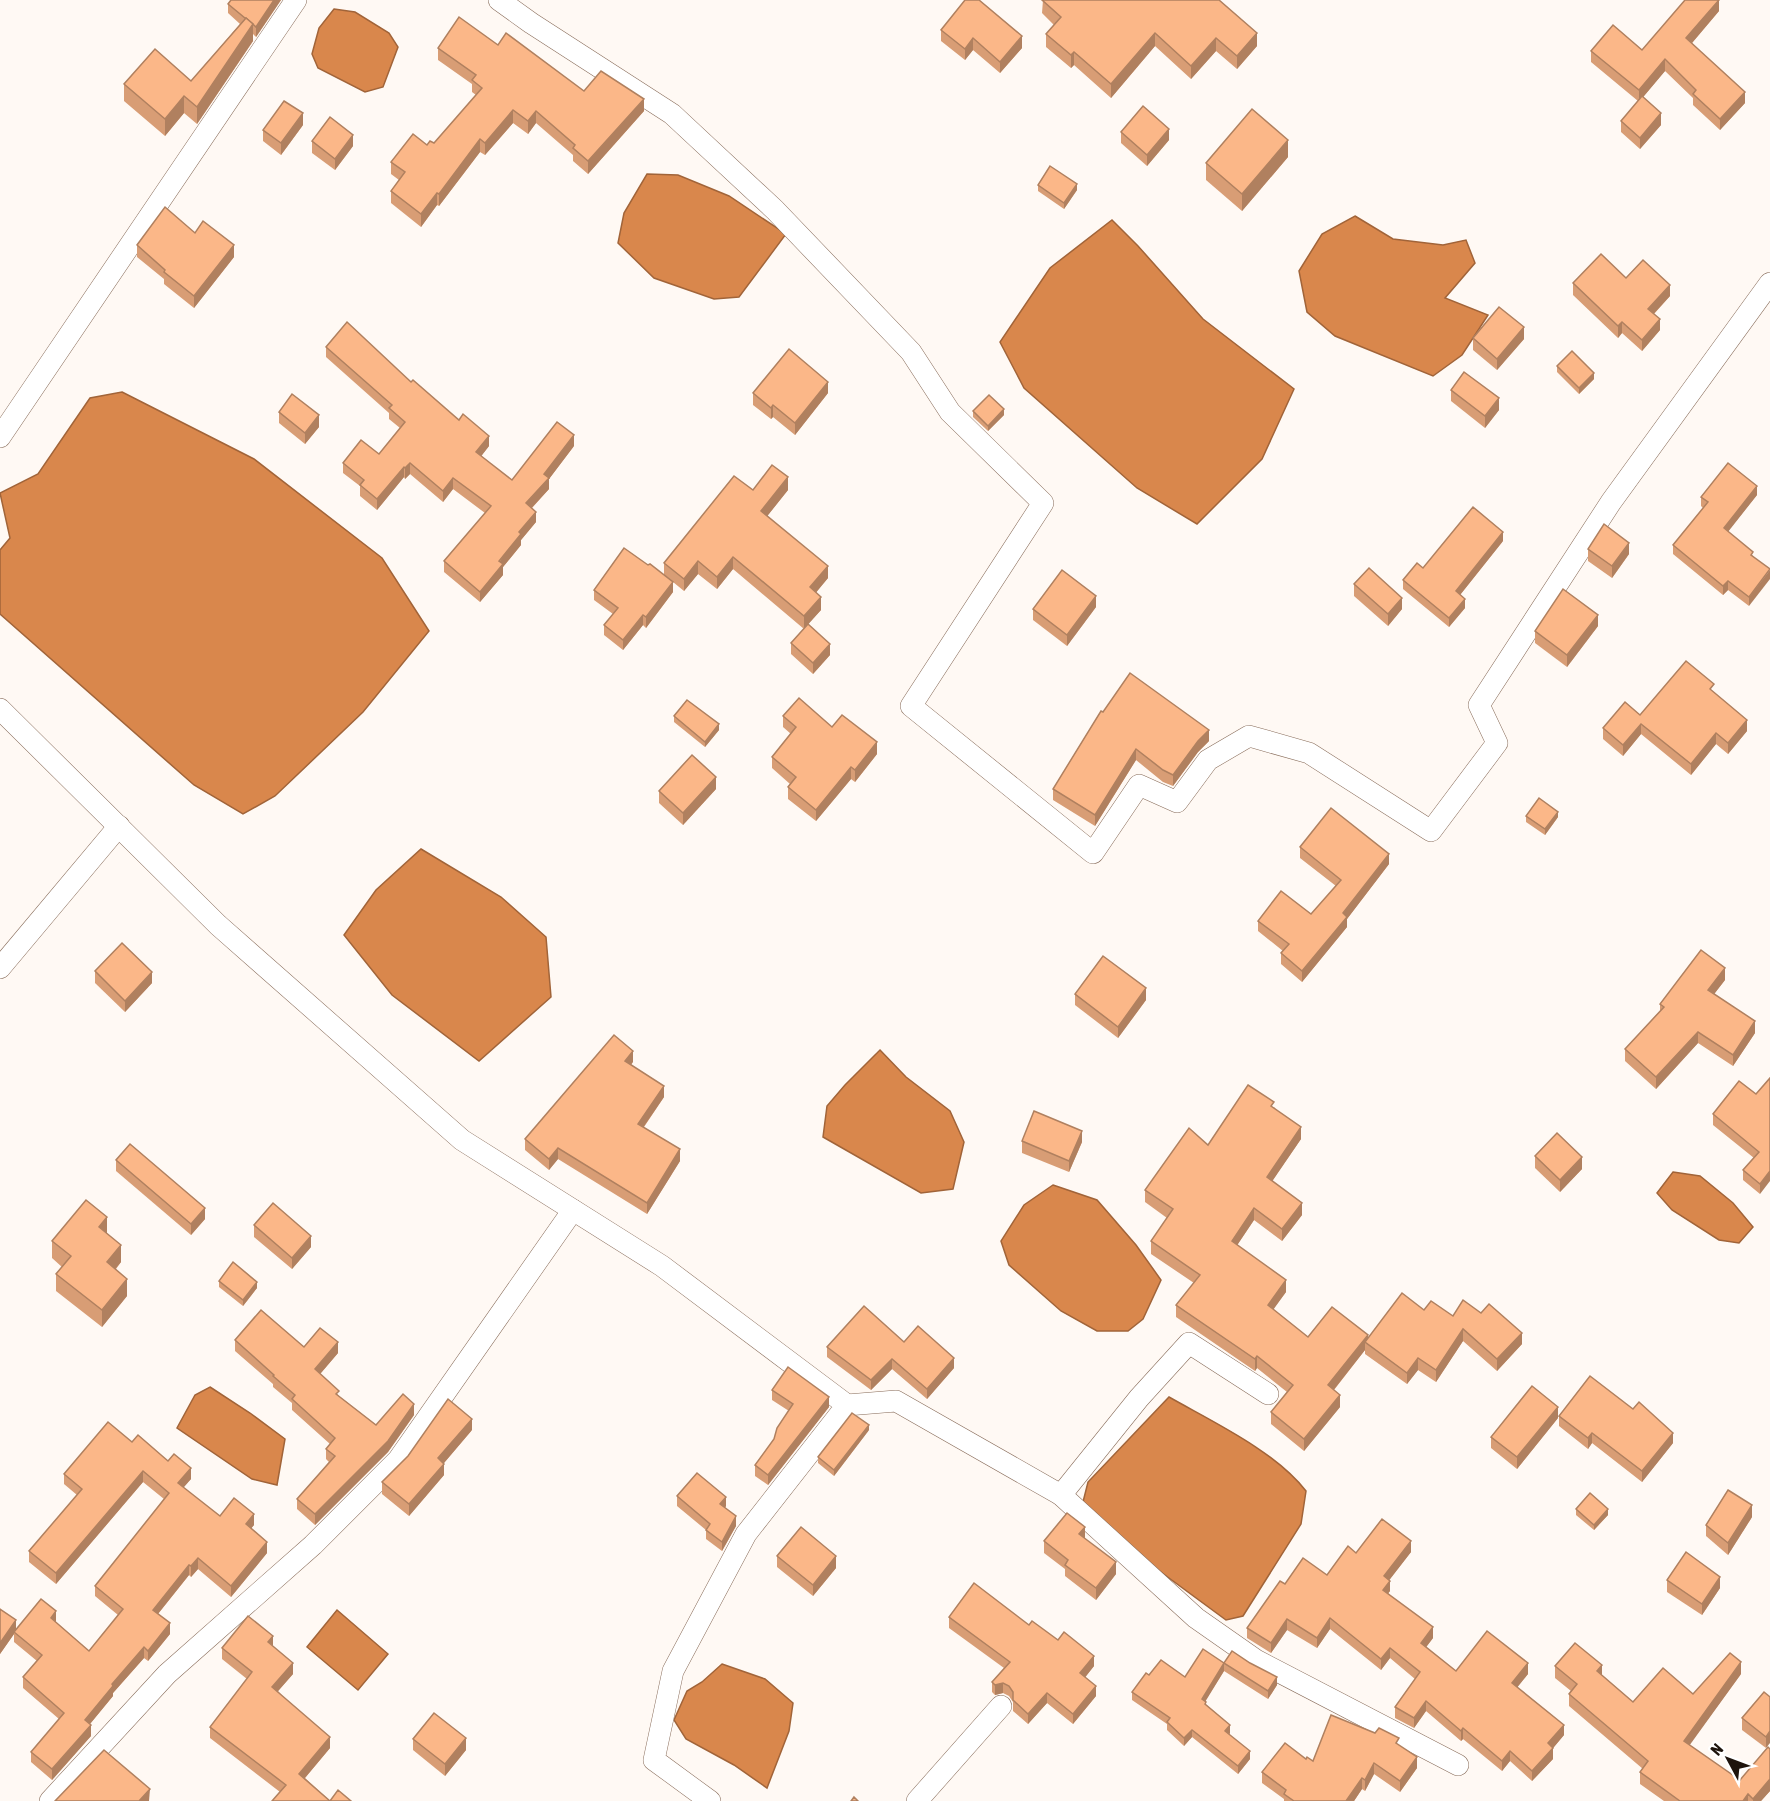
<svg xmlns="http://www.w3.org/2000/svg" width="1770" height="1801" viewBox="0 0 1770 1801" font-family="'Asap Condensed',sans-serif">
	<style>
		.water { fill: #d9874c; stroke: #a16439; stroke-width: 1.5 }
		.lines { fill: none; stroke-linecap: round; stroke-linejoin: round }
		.street-casing { stroke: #886c5a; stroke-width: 22 }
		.street { stroke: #fff; stroke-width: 21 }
		.wall { fill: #d89d75 }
		.shaded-wall { fill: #b0805f }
		.building { fill: #fbb788; stroke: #b0805f; stroke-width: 1.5 }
	</style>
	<rect width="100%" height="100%" fill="#fff9f4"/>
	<g class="water">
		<polygon points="334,9 355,12 389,33 398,47 383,87 365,92 318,68 312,54 319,28"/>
		<polygon points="647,174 678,175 729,196 786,234 739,297 714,299 654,278 618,243 624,213"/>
		<polygon points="1355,216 1393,239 1443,245 1466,240 1475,263 1445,298 1488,315 1462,355 1433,376 1335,336 1307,312 1299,271 1322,234"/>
		<polygon points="1112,220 1138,246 1203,319 1294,389 1262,459 1197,524 1137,488 1024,388 1000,342 1050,268"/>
		<polygon points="122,392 254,459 382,558 429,631 363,712 275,796 243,814 194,785 0,614 0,550 10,538 0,493 38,474 90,398"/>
		<polygon points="421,849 501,897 546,937 551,997 479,1061 392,995 344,935 376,890"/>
		<polygon points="880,1050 906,1077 950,1111 964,1142 953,1189 921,1193 823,1137 827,1106 845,1085"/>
		<polygon points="1673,1172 1700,1176 1733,1203 1753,1227 1739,1243 1719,1240 1672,1210 1657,1193"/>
		<polygon points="1053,1185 1097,1200 1136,1245 1161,1280 1143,1319 1128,1331 1097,1331 1061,1311 1009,1265 1001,1241 1024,1205"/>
		<polygon points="210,1387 250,1413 285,1439 277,1485 252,1479 177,1428 195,1395"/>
		<path d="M1169,1397C1213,1422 1275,1451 1306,1491L1301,1524L1243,1616L1226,1620L1097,1525L1083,1502L1088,1482Z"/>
		<polygon points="337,1610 388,1654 358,1690 307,1647"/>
		<polygon points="722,1664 765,1679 793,1703 789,1731 767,1788 734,1765 686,1739 674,1720 687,1691 702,1682"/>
	</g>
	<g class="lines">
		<g class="street-casing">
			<g id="street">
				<polyline points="499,0 531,23 672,114 775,210 911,352 950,412 1043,503 911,706 1093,853 1139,785 1177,802 1208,760 1249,736 1309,753 1431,831 1497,743 1479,705 1611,502 1770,283"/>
				<polyline points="0,437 296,0"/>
				<polyline points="0,709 218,925 462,1140 662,1266 847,1405 746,1534 673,1671 654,1760 710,1801"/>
				<polyline points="0,968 119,826"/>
				<polyline points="847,1405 896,1401 1061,1495 1139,1398 1189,1343 1268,1394"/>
				<polyline points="1061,1495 1196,1618 1256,1660 1458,1765"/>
				<polyline points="50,1801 167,1674 313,1545 398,1460 573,1210"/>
				<polyline points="917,1801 1001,1706"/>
			</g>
		</g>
		<use href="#street" class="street"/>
	</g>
	<g class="wall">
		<polygon points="231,0 281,0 256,37 253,34 253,41 197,124 184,113 165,136 124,101 124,84 191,81 240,24 228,13 228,4"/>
		<polygon points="1043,0 1257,46 1237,69 1216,51 1191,79 1155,46 1111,98 1074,65 1071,68 1046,47 1046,34 1054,25 1042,13"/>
		<polygon points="1719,0 1719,11 1692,43 1745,103 1720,130 1693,105 1693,98 1665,71 1643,97 1661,125 1640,149 1621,132 1621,121 1638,101 1591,62 1591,51 1642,50"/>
		<polygon points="941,30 1022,48 1000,73 973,50 965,60 941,41"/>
		<polygon points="498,45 584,91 644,111 588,174 573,161 573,155 536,123 528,134 513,123 485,155 480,152 439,206 437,205 421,227 391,203 391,191 399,180 391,174 391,162 427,145 434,143 476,95 472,92 472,84 438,60 438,48"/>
		<polygon points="303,125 281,155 263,141 263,130"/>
		<polygon points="1121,132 1169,140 1147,166 1121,143"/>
		<polygon points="312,141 353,146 335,170 312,153"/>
		<polygon points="1288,157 1242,211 1206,180 1206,163"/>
		<polygon points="1038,185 1077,190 1064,209 1038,191"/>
		<polygon points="195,233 234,257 194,308 164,284 164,279 137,257 137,245"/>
		<polygon points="1626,278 1670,296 1654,314 1660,330 1642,351 1622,333 1618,338 1573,295 1573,283"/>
		<polygon points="1473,338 1524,339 1497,370 1473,350"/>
		<polygon points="326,347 411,382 489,446 481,456 512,480 574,446 549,479 549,489 532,508 536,522 521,540 521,545 503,567 503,575 480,602 444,572 444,561 485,513 453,489 443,502 410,474 405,479 404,477 377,510 360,496 360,486 343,473 343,463 379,454 400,428 389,419 389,413 326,357"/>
		<polygon points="1557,366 1594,379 1579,394 1557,372"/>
		<polygon points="1451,390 1499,410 1485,428 1451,401"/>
		<polygon points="753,393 828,393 795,435 773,417 771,419 753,405"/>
		<polygon points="973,411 1004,415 988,431 973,417"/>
		<polygon points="279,412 319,427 305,444 279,423"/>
		<polygon points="753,490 788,490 767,516 828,578 816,592 821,610 808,624 830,655 813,674 791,654 791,643 804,629 733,569 717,589 698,574 684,591 673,582 673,592 646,628 643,625 623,650 604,635 604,625 613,614 594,600 594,590 648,565 664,575 664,563"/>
		<polygon points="1757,495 1728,531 1753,556 1749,606 1728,590 1723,595 1673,554 1673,545 1703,508 1701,506 1701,497"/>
		<polygon points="1503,541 1460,595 1465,608 1449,627 1403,589 1403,580 1423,568"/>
		<polygon points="1588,549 1629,554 1612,578 1588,561"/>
		<polygon points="1354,584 1402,609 1388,626 1354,596"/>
		<polygon points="1096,607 1067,646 1033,620 1033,609"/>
		<polygon points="1598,626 1567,667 1535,643 1535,631"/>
		<polygon points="1714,692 1747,731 1728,754 1716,744 1691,775 1641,734 1623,756 1603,739 1603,728"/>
		<polygon points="1101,711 1209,741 1198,752 1173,786 1163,782 1136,760 1095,826 1053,800 1053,789"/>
		<polygon points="674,716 719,730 705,747 674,722"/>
		<polygon points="783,716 832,727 877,754 855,782 851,779 816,821 788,799 788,787 790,784 772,768 772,757 791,734 783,727"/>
		<polygon points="716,789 683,825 659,803 659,791"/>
		<polygon points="1526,816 1558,817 1545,835 1526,822"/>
		<polygon points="1300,847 1389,864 1347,919 1347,927 1302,982 1281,964 1281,953 1283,951 1258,931 1258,921 1311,914 1336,886 1300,858"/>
		<polygon points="95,971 152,983 125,1012 95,983"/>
		<polygon points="1725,980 1714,994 1755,1033 1733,1066 1698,1043 1656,1089 1625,1061 1625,1049 1660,1011 1660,1004"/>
		<polygon points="1075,994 1146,1000 1118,1038 1075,1005"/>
		<polygon points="633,1062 631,1065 664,1097 644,1127 680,1161 647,1214 558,1159 549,1170 525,1150 525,1139"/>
		<polygon points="1770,1078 1760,1194 1743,1180 1743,1170 1754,1158 1713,1125 1713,1114 1756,1094"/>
		<polygon points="1274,1107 1301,1139 1272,1181 1302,1215 1282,1241 1254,1220 1237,1245 1286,1292 1273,1309 1308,1337 1368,1339 1424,1310 1453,1316 1522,1344 1497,1371 1463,1341 1436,1382 1418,1370 1407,1384 1365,1354 1365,1350 1334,1390 1340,1407 1304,1451 1271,1424 1271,1412 1287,1392 1257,1368 1255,1371 1176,1317 1176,1305 1194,1283 1151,1254 1151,1241 1167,1218 1145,1202 1145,1190 1208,1145"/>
		<polygon points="1022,1141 1082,1142 1069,1172 1022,1153"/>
		<polygon points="1535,1156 1582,1169 1560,1192 1535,1168"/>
		<polygon points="116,1160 205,1219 191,1235 116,1171"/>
		<polygon points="254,1225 311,1247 292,1269 254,1237"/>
		<polygon points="107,1233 121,1262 116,1269 127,1296 102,1327 56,1291 56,1274 62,1267 52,1258 52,1241"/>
		<polygon points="219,1281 257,1288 243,1306 219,1287"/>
		<polygon points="235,1340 304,1347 338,1353 320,1374 339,1396 376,1425 414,1415 388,1452 315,1525 297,1509 297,1499 329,1462 326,1459 326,1449 330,1444 292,1410 292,1403 273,1387 273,1384 235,1351"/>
		<polygon points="904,1342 954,1368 927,1399 892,1369 871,1390 827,1357 827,1347"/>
		<polygon points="772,1390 829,1407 768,1485 755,1476 755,1465 774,1439 789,1411 772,1400"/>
		<polygon points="1633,1409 1673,1443 1642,1482 1592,1443 1588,1449 1559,1426 1559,1416"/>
		<polygon points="1558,1418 1517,1469 1491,1448 1491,1437"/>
		<polygon points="472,1430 444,1463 444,1475 409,1516 382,1494 382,1482"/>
		<polygon points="869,1430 834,1476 818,1463 818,1457"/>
		<polygon points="132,1442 168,1461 191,1479 183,1487 220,1516 254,1525 251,1528 267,1553 231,1597 198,1569 191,1577 189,1575 158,1614 170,1634 148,1661 144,1658 113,1693 113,1696 90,1724 91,1736 52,1780 31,1762 31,1752 59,1719 23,1688 23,1677 37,1661 14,1642 14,1634 0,1654 0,1609 16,1629 56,1622 89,1651 118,1615 95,1596 95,1586 164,1499 143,1482 56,1584 29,1562 29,1551 77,1495 64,1484 64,1474"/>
		<polygon points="677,1496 726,1506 725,1508 736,1526 722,1551 706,1539 706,1530 677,1506"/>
		<polygon points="1576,1509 1608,1515 1594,1530 1576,1515"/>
		<polygon points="1752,1517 1728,1555 1706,1536 1706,1525"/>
		<polygon points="1085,1539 1116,1574 1096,1600 1065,1576 1065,1569 1044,1553 1044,1541"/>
		<polygon points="1411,1552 1389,1580 1390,1591 1388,1593 1433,1638 1426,1647 1456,1671 1528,1674 1517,1687 1564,1735 1553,1748 1553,1759 1532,1781 1510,1761 1502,1771 1463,1739 1461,1741 1426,1711 1414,1728 1395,1718 1395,1707 1415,1679 1390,1658 1381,1670 1330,1629 1317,1648 1287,1630 1271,1653 1247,1638 1247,1628 1285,1584 1327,1575 1356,1553"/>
		<polygon points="777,1556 836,1568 813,1596 777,1567"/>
		<polygon points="1667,1580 1720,1588 1702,1615 1667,1592"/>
		<polygon points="949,1617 1029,1625 1058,1640 1094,1666 1085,1677 1096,1696 1073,1724 1047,1703 1028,1724 1013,1711 1013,1702 1009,1696 1003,1693 995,1695 992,1692 992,1682 1004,1668 949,1628"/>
		<polygon points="273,1646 293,1674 278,1691 330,1748 305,1778 330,1801 351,1801 272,1801 280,1792 210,1738 210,1727 247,1679 222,1659 222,1648"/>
		<polygon points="1224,1663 1277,1685 1268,1699 1224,1671 1205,1701 1206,1705 1230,1733 1229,1735 1250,1759 1238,1774 1192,1737 1184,1746 1167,1730 1167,1724 1132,1700 1132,1692 1149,1675 1185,1677"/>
		<polygon points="1555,1666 1602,1675 1633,1702 1693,1694 1741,1674 1689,1745 1740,1780 1770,1749 1770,1791 1761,1801 1664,1801 1640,1784 1640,1772 1643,1769 1569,1706 1569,1694 1571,1691 1555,1678"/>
		<polygon points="1770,1697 1766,1748 1742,1730 1742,1718"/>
		<polygon points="413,1739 466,1750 445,1776 413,1750"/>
		<polygon points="1399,1745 1417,1768 1400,1792 1374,1774 1365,1791 1362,1789 1354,1801 1284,1801 1284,1799 1262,1783 1262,1772 1306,1759 1313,1761"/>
	</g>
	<g class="shaded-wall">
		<polygon points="274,0 281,0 256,37 256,27"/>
		<polygon points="1719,0 1719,11 1686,50 1686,38"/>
		<polygon points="253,24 253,41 197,124 197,107"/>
		<polygon points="1155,33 1155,46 1111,98 1111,84"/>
		<polygon points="1257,33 1257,46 1237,69 1237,56"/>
		<polygon points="1022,36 1022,48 1000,73 1000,62"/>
		<polygon points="973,38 973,50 965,60 965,49"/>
		<polygon points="1216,38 1216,51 1191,79 1191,66"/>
		<polygon points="1074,52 1074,65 1071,68 1071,55"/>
		<polygon points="1665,59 1665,71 1639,102 1639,90"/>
		<polygon points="1745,92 1745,103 1720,130 1720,119"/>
		<polygon points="184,96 184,113 165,136 165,119"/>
		<polygon points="644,99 644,111 588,174 588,161"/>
		<polygon points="513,110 513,123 485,155 485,143"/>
		<polygon points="536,111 536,123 528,134 528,121"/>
		<polygon points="303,113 303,125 281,155 281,143"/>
		<polygon points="1661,113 1661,125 1640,149 1640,138"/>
		<polygon points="1169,129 1169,140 1147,166 1147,155"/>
		<polygon points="353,135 353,146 335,170 335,159"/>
		<polygon points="480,139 480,152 439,206 439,194"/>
		<polygon points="1288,140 1288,157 1242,211 1242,194"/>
		<polygon points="1077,184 1077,190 1064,209 1064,203"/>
		<polygon points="437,193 437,205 421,227 421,214"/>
		<polygon points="234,245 234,257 194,308 194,296"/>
		<polygon points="1670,285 1670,296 1648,320 1648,309"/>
		<polygon points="1660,319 1660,330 1642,351 1642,340"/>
		<polygon points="1622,322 1622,333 1618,338 1618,326"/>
		<polygon points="1524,327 1524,339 1497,370 1497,359"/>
		<polygon points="1594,373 1594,379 1579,394 1579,388"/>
		<polygon points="828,382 828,393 795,435 795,423"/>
		<polygon points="1499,398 1499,410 1485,428 1485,416"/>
		<polygon points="773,405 773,417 771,419 771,408"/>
		<polygon points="1004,409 1004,415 988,431 988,426"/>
		<polygon points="319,415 319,427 305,444 305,433"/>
		<polygon points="574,435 574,446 549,479 549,489 526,514 526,503 544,474"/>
		<polygon points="489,436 489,446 476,463 476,452"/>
		<polygon points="410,463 410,474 405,479 405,468"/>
		<polygon points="404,467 404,477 377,510 377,499"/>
		<polygon points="788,477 788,490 761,524 761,511"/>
		<polygon points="453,478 453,489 443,502 443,491"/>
		<polygon points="1757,486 1757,495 1724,537 1724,528"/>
		<polygon points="536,512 536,522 521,540 521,545 503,567 503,575 480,602 480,592 519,532"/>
		<polygon points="1503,532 1503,541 1456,600 1456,591"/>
		<polygon points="1629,543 1629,554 1612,578 1612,566"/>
		<polygon points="733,557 733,569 717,589 717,577"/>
		<polygon points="698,561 698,574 684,591 684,579"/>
		<polygon points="828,566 828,578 810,600 810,587"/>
		<polygon points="1770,570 1770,579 1749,606 1749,597"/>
		<polygon points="1728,581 1728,590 1723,595 1723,586"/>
		<polygon points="673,582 673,592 646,628 646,617"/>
		<polygon points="1096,596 1096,607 1067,646 1067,635"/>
		<polygon points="821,597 821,610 804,629 804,616"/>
		<polygon points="1402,598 1402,609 1388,626 1388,614"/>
		<polygon points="1465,599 1465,608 1449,627 1449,618"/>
		<polygon points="643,615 643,625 623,650 623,640"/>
		<polygon points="1598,615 1598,626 1567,667 1567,655"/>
		<polygon points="830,644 830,655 813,674 813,663"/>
		<polygon points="1747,720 1747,731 1728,754 1728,743"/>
		<polygon points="719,724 719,730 705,747 705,742"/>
		<polygon points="1641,724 1641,734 1623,756 1623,745"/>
		<polygon points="1209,730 1209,741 1198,752 1173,786 1173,775 1198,741"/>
		<polygon points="1716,733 1716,744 1691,775 1691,764"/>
		<polygon points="877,742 877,754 855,782 855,770"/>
		<polygon points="1136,749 1136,760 1095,826 1095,815"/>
		<polygon points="851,767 851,779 816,821 816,810"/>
		<polygon points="716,777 716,789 683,825 683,813"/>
		<polygon points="1558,812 1558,817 1545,835 1545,829"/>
		<polygon points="1389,854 1389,864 1347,919 1347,927 1302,982 1302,971 1343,913"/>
		<polygon points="1725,968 1725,980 1708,1002 1708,990"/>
		<polygon points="152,972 152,983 125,1012 125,1001"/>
		<polygon points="1146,988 1146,1000 1118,1038 1118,1027"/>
		<polygon points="1755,1021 1755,1033 1733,1066 1733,1055"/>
		<polygon points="1698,1032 1698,1043 1656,1089 1656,1077"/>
		<polygon points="633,1051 633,1062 625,1072 625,1061"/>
		<polygon points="664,1086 664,1097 638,1135 638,1124"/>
		<polygon points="1301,1127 1301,1139 1267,1189 1267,1177"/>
		<polygon points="1082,1131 1082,1142 1069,1172 1069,1161"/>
		<polygon points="558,1148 558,1159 549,1170 549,1159"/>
		<polygon points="680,1149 680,1161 647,1214 647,1203"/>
		<polygon points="1582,1157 1582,1169 1560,1192 1560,1180"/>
		<polygon points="1770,1171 1770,1181 1760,1194 1760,1184"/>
		<polygon points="1302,1203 1302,1215 1282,1241 1282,1229"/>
		<polygon points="205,1208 205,1219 191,1235 191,1224"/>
		<polygon points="1254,1208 1254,1220 1232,1253 1232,1241"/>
		<polygon points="107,1217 107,1234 99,1227"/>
		<polygon points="311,1236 311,1247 292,1269 292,1258"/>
		<polygon points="121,1245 121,1262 107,1279 107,1262"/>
		<polygon points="127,1279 127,1296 102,1327 102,1310"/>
		<polygon points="1286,1280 1286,1292 1268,1317 1268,1305"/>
		<polygon points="257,1282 257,1288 243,1306 243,1300"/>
		<polygon points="1463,1329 1463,1341 1436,1382 1436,1370"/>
		<polygon points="1522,1333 1522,1344 1497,1371 1497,1359"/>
		<polygon points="1368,1335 1368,1344 1365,1342 1365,1350 1328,1397 1328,1385"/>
		<polygon points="338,1342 338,1353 315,1380 315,1369"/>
		<polygon points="1257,1356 1257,1368 1255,1371 1255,1359"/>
		<polygon points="954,1358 954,1368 927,1399 927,1389"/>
		<polygon points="1418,1358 1418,1370 1407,1384 1407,1373"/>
		<polygon points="892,1359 892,1369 871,1390 871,1380"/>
		<polygon points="1340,1395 1340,1407 1304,1451 1304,1439"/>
		<polygon points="829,1397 829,1407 768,1485 768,1475"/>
		<polygon points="414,1404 414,1415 388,1452 315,1525 315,1514"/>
		<polygon points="1558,1407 1558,1418 1517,1469 1517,1457"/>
		<polygon points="472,1419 472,1430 438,1470 438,1458"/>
		<polygon points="869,1425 869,1430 834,1476 834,1470"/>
		<polygon points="1592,1433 1592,1443 1588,1449 1588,1438"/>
		<polygon points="1673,1433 1673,1443 1642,1482 1642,1471"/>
		<polygon points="444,1464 444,1475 409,1516 409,1504"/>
		<polygon points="191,1468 191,1479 178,1494 178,1483"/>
		<polygon points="143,1471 143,1482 56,1584 56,1573"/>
		<polygon points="726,1497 726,1506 720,1514 720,1504"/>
		<polygon points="1752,1505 1752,1517 1728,1555 1728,1543"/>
		<polygon points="1608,1509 1608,1515 1594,1530 1594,1525"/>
		<polygon points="254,1514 254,1525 246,1535 246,1524"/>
		<polygon points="736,1516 736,1526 722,1551 722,1542"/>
		<polygon points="1085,1527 1085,1539 1079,1534"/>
		<polygon points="1411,1541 1411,1552 1384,1587 1384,1576"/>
		<polygon points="267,1542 267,1553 231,1597 231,1586"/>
		<polygon points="836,1556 836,1568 813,1596 813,1585"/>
		<polygon points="198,1558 198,1569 191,1577 191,1566"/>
		<polygon points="1116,1562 1116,1574 1096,1600 1096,1588"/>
		<polygon points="189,1565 189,1575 153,1620 153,1610"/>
		<polygon points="1720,1577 1720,1588 1702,1615 1702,1604"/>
		<polygon points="1390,1581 1390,1591 1383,1600 1383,1590"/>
		<polygon points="56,1611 56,1622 51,1629 51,1618"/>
		<polygon points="1330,1618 1330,1629 1317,1648 1317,1638"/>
		<polygon points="1287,1619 1287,1630 1271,1653 1271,1643"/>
		<polygon points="16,1620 16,1631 14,1632 14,1634 0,1654 0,1643"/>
		<polygon points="170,1623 170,1634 148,1661 148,1651"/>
		<polygon points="1433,1627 1433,1638 1421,1654 1421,1643"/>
		<polygon points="273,1636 273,1646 268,1642"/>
		<polygon points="144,1647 144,1658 113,1693 113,1696 85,1730 85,1720 112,1684"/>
		<polygon points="1390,1648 1390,1658 1381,1670 1381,1659"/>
		<polygon points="1094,1656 1094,1666 1080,1684 1080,1673"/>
		<polygon points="1741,1662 1741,1674 1684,1753 1684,1741"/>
		<polygon points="293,1663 293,1674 272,1698 272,1687"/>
		<polygon points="1224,1663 1224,1671 1202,1707 1202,1699"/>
		<polygon points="1528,1663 1528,1674 1512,1694 1512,1683"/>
		<polygon points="1602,1665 1602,1677 1597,1671"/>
		<polygon points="1277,1677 1277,1685 1268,1699 1268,1691"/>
		<polygon points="1003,1683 1003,1693 995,1695 995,1685"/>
		<polygon points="1096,1686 1096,1696 1073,1724 1073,1714"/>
		<polygon points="1047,1693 1047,1703 1028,1724 1028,1714"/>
		<polygon points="1426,1701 1426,1711 1414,1728 1414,1718"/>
		<polygon points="91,1725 91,1736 52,1780 52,1769"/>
		<polygon points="1230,1725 1230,1733 1225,1739 1225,1731"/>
		<polygon points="1564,1725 1564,1735 1549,1753 1553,1748 1553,1759 1532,1781 1532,1771 1548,1743"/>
		<polygon points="1463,1728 1463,1739 1461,1741 1461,1731"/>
		<polygon points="1192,1730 1192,1737 1184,1746 1184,1738"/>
		<polygon points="1770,1731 1770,1743 1766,1748 1766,1737"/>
		<polygon points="330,1737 330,1748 299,1785 299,1774"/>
		<polygon points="466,1738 466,1750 445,1776 445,1764"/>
		<polygon points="1250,1751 1250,1759 1238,1774 1238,1766"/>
		<polygon points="1510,1751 1510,1761 1502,1771 1502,1761"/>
		<polygon points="1417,1757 1417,1768 1400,1792 1400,1781"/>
		<polygon points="1374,1763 1374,1774 1365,1791 1365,1780"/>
		<polygon points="1362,1778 1362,1789 1354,1801 1346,1801"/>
		<polygon points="1770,1779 1770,1791 1761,1801 1753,1801 1753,1799"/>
		<polygon points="150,1789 149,1801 139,1801"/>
		<polygon points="1748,1794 1748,1801 1743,1801"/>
	</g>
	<g class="building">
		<polygon points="231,0 274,0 256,27 246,18 245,18 228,4"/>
		<polygon points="965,0 979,0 1022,36 1000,62 973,38 965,49 941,30"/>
		<polygon points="1042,0 1219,0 1257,33 1237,56 1216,38 1191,66 1155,33 1111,84 1074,52 1071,55 1046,34 1061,17"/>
		<polygon points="1685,0 1719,0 1686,38 1745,92 1720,119 1693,94 1696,90 1665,59 1639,90 1591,51 1613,25 1642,50"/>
		<polygon points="459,17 498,45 506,33 584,91 601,71 644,99 588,161 573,148 575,145 536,111 528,121 513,110 485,143 480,139 439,194 437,193 421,214 391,191 405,172 391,162 413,134 427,145 430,141 434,143 482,88 472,80 476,75 438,48"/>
		<polygon points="246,18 253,24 197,107 184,96 165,119 124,84 155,49 191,81"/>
		<polygon points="1642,96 1661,113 1640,138 1621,121"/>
		<polygon points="284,101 303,113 281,143 263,130"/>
		<polygon points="1143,106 1169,129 1147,155 1121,132"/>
		<polygon points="1252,109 1288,140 1242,194 1206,163"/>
		<polygon points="330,117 353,135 335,159 312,141"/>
		<polygon points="1050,166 1077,184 1064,203 1038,185"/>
		<polygon points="165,207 195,233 203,221 234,245 194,296 164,272 165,270 137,245"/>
		<polygon points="1601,254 1626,278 1643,260 1670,285 1648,309 1660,319 1642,340 1622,322 1618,326 1573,283"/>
		<polygon points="1499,307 1524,327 1497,359 1473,338"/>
		<polygon points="347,322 411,382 413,380 459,420 463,414 489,436 476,452 512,480 557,422 574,435 544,474 549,478 526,503 536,512 519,532 521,534 499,561 503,564 480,592 444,561 491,506 453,478 443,491 410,463 405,468 404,467 377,499 360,485 364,480 343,463 361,440 379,454 405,422 389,408 392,405 326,347"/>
		<polygon points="789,349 828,382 795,423 773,405 771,408 753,393"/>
		<polygon points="1572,351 1594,373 1579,388 1557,366"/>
		<polygon points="1464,372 1499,398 1485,416 1451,390"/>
		<polygon points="292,394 319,415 305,433 279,412"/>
		<polygon points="989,395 1004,409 988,426 973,411"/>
		<polygon points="1728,463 1757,486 1724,528 1753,552 1751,555 1770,569 1749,597 1728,581 1723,586 1673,545 1708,502 1701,497"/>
		<polygon points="772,465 788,477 761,511 828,566 810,587 821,597 804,616 733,557 717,577 698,561 684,579 664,563 734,476 753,490"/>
		<polygon points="1473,507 1503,532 1456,591 1465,599 1449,618 1403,580 1417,563 1423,568"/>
		<polygon points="1604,524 1629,543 1612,566 1588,549"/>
		<polygon points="624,548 648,565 650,564 673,582 646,617 643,615 623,640 604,625 618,608 594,590"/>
		<polygon points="1369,568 1402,598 1388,614 1354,584"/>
		<polygon points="1062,570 1096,596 1067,635 1033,609"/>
		<polygon points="1563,589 1598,615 1567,655 1535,631"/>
		<polygon points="808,624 830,644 813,663 791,643"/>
		<polygon points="1686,661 1714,684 1710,689 1747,720 1728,743 1716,733 1691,764 1641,724 1623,745 1603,728 1625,702 1640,715"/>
		<polygon points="1130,673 1209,730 1198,741 1173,775 1163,770 1136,749 1095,815 1053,789 1101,711 1103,712"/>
		<polygon points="799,698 832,727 842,715 877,742 855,770 851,767 816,810 788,787 796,777 772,757 796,727 783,716"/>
		<polygon points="687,700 719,724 705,742 674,716"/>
		<polygon points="692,755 716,777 683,813 659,791"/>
		<polygon points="1539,798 1558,812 1545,829 1526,816"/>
		<polygon points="1331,808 1389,854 1343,913 1347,917 1302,971 1281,953 1289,944 1258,921 1281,891 1311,914 1341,880 1300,847"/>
		<polygon points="122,943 152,972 125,1001 95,971"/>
		<polygon points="1701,950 1725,968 1708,990 1755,1021 1733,1055 1698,1032 1656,1077 1625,1049 1664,1007 1660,1004"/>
		<polygon points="1103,956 1146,988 1118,1027 1075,994"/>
		<polygon points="614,1035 633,1051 625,1061 664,1086 638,1124 680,1149 647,1203 558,1148 549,1159 525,1139"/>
		<polygon points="1770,1078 1770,1171 1760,1184 1743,1170 1759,1152 1713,1114 1739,1081 1756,1094"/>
		<polygon points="1248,1085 1274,1102 1271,1106 1301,1127 1267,1177 1302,1203 1282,1229 1254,1208 1232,1241 1286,1280 1268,1305 1308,1337 1332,1307 1368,1335 1328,1385 1340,1395 1304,1439 1271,1412 1293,1385 1257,1356 1255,1359 1176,1305 1200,1275 1151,1241 1173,1209 1145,1190 1189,1128 1208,1145"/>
		<polygon points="1034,1111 1082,1131 1069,1161 1022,1141"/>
		<polygon points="1557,1133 1582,1157 1560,1180 1535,1156"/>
		<polygon points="130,1144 205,1208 191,1224 116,1160"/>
		<polygon points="86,1200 107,1217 99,1227 121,1245 107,1262 127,1279 102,1310 56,1274 71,1256 52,1241"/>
		<polygon points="273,1203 311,1236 292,1258 254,1225"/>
		<polygon points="233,1262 257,1282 243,1300 219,1281"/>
		<polygon points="1402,1293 1424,1310 1431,1301 1453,1316 1463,1300 1481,1313 1489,1304 1522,1333 1497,1359 1463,1329 1436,1370 1418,1358 1407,1373 1365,1342"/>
		<polygon points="864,1306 904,1342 918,1326 954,1358 927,1389 892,1359 871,1380 827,1347"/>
		<polygon points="261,1310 304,1347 320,1328 338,1342 315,1369 339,1391 336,1394 376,1425 403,1394 414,1404 388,1441 315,1514 297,1499 335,1456 326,1449 335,1438 292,1399 295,1395 273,1376 274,1375 235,1340"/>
		<polygon points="788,1367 829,1397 768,1475 755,1465 774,1439 777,1428 793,1404 772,1390"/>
		<polygon points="1590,1376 1633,1409 1639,1402 1673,1433 1642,1471 1592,1433 1588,1438 1559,1416"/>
		<polygon points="1532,1386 1558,1407 1517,1457 1491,1437"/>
		<polygon points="448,1399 472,1419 438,1458 444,1464 409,1504 382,1482 408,1456"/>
		<polygon points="852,1413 869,1425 834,1470 818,1457"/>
		<polygon points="108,1422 132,1442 138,1435 168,1461 174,1454 191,1468 178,1483 220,1516 234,1498 254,1514 246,1524 267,1542 231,1586 198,1558 191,1566 189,1565 153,1610 170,1623 148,1651 144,1647 112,1684 113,1686 85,1720 91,1725 52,1769 31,1752 64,1713 23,1677 42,1655 14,1632 41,1599 56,1611 51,1618 89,1651 123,1609 95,1586 169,1493 143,1471 56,1573 29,1551 82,1489 64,1474"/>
		<polygon points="697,1473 726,1497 720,1504 736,1516 722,1542 706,1530 710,1524 677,1496"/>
		<polygon points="1728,1490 1752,1505 1728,1543 1706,1525"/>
		<polygon points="1590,1493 1608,1509 1594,1525 1576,1509"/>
		<polygon points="1067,1513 1085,1527 1079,1534 1116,1562 1096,1588 1065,1565 1068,1560 1044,1541"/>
		<polygon points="1382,1519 1411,1541 1384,1576 1390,1581 1383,1590 1433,1627 1421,1643 1456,1671 1487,1631 1528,1663 1512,1683 1564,1725 1548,1743 1553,1748 1532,1771 1510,1751 1502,1761 1463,1728 1461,1731 1426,1701 1414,1718 1395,1707 1420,1672 1390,1648 1381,1659 1330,1618 1317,1638 1287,1619 1271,1643 1247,1628 1280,1581 1285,1584 1303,1558 1327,1575 1348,1546 1356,1553"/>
		<polygon points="801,1527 836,1556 813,1585 777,1556"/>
		<polygon points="1686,1552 1720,1577 1702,1604 1667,1580"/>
		<polygon points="974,1583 1029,1625 1032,1621 1058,1640 1064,1632 1094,1656 1080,1673 1096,1686 1073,1714 1047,1693 1028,1714 1013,1700 1013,1692 1009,1686 1003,1683 995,1685 992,1682 1010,1662 949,1617"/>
		<polygon points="0,1609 16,1620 0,1643"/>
		<polygon points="248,1616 273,1636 268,1642 293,1663 272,1687 330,1737 299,1774 330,1801 338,1790 351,1801 272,1801 286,1785 210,1727 252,1672 222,1648"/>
		<polygon points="1575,1643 1602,1665 1597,1671 1633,1702 1663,1668 1693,1694 1730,1653 1741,1662 1684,1741 1740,1780 1768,1747 1770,1749 1770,1779 1753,1799 1748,1794 1743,1801 1680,1801 1640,1772 1648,1761 1569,1694 1577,1684 1555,1666"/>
		<polygon points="1203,1649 1224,1663 1232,1651 1250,1663 1277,1677 1268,1691 1224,1663 1202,1699 1206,1702 1205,1704 1230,1725 1225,1731 1250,1751 1238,1766 1192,1730 1184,1738 1167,1722 1170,1718 1132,1692 1146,1673 1149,1675 1161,1660 1185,1677"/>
		<polygon points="1764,1692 1770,1697 1770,1731 1766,1737 1742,1718"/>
		<polygon points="434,1713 466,1738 445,1764 413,1739"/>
		<polygon points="1331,1715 1375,1733 1379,1728 1399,1738 1396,1743 1417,1757 1400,1781 1374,1763 1365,1780 1362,1778 1346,1801 1294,1801 1284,1794 1286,1790 1262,1772 1285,1743 1306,1759 1307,1757 1313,1761"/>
		<polygon points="104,1750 150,1789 139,1801 55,1801"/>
		<polygon points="854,1797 858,1801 851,1801"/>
	</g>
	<g transform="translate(1728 1759) rotate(311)" stroke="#ffffff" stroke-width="4.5" paint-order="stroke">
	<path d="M0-4.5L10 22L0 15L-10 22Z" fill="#1e140d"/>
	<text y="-9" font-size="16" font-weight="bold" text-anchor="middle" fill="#1e140d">N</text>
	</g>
</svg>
